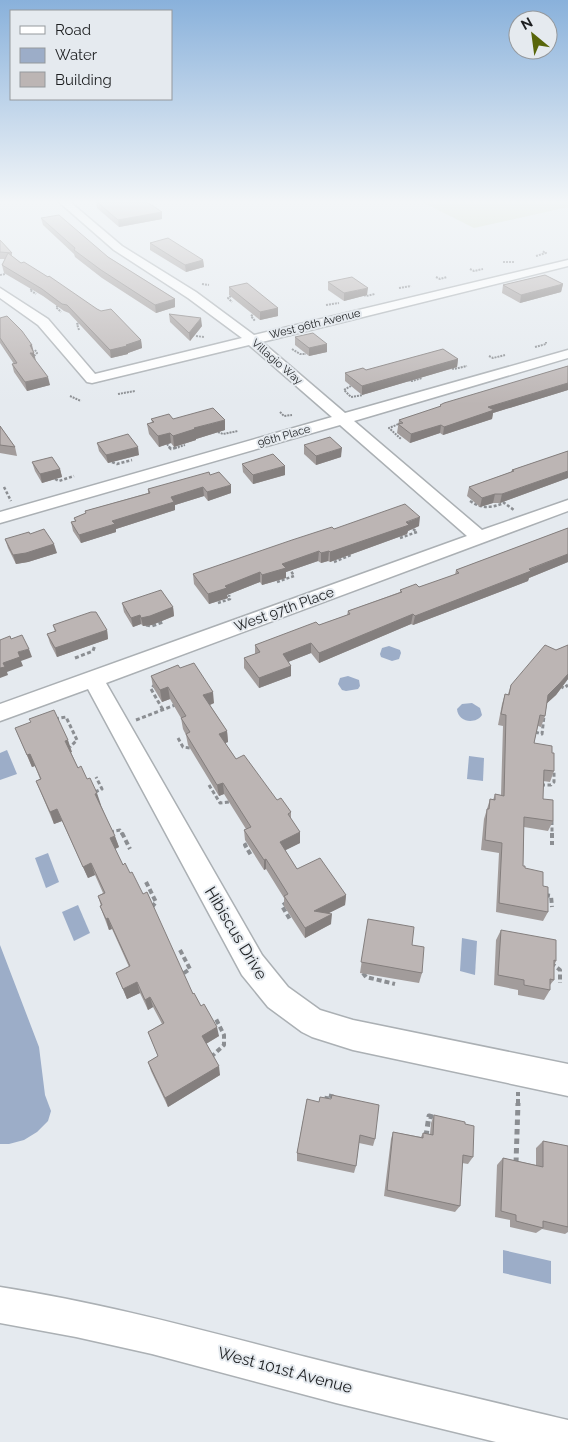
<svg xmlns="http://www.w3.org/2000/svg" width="568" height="1442" viewBox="0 0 568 1442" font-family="Raleway,sans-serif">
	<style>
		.green { fill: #d2dabf }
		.water { fill: #9cadc8 }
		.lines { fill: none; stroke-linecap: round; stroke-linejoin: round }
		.minor-casing { stroke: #abb0b4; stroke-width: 3 }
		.path-far4 { stroke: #8b8e92; stroke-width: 2; stroke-dasharray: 2 1; stroke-linecap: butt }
		.path-far3 { stroke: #8b8e92; stroke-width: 2.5; stroke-dasharray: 3 2; stroke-linecap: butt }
		.path-far2 { stroke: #8b8e92; stroke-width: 3; stroke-dasharray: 4 2.5; stroke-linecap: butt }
		.path-far1 { stroke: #8b8e92; stroke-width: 4; stroke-dasharray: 5 3; stroke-linecap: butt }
		.path { stroke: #8b8e92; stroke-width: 5; stroke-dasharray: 5.5 4; stroke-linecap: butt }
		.minor { fill: #fff; fill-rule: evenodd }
		.wall { fill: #a29c9b }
		.shaded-wall { fill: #847f7e }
		.building { fill: #bcb5b4; stroke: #847f7e }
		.labels { text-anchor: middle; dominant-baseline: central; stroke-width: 4; stroke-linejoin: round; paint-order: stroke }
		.far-street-label { font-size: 11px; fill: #1d1f21; stroke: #e5eaef }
		.street-label { font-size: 14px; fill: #1d1f21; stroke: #e5eaef }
		.near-street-label { font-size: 16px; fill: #1d1f21; stroke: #e5eaef }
	</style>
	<rect width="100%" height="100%" fill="#e5eaef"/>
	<polygon class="green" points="422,202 568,202 568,207 474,228"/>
	<g class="water">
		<polygon points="389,646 400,650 401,653 399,659 392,661 381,657 380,654 382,648"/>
		<polygon points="348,676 359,680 360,686 358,689 346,691 342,690 338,684 340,678"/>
		<path d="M472,703L480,708L482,715C475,725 458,722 457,709L462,704Z"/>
		<polygon points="7,750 17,774 0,780 0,753"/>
		<polygon points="469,756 484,758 483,781 467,779"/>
		<polygon points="48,853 59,882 46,888 35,858"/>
		<polygon points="78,905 90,933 74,941 62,912"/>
		<polygon points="462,938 477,941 475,975 460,971"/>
		<polygon points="0,945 39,1047 45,1095 51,1111 48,1121 37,1132 24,1140 9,1144 0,1144"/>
		<polygon points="503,1250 551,1261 551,1284 503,1273"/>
	</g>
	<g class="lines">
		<g class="minor-casing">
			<g id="minor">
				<polygon points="59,202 70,202 122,246 196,292 254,335 568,260 568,266 262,342 345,413 568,350 568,358 354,421 482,530 568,500 568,511 106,683 262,955 288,987 320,1010 353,1020 568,1064 568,1096 353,1050 312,1037 302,1032 268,1007 242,975 88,689 0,721 0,704 467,536 340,425 0,523 0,512 332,417 249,345 92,383 87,382 38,325 0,298 0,288 48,319 95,374 242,338 188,298 114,250"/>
				<path d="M0,1287C104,1303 205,1331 306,1357C393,1379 481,1399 568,1420V1442H496L336,1403L152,1354L76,1337L0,1323Z"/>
			</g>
		</g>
		<g class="path-far4">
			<polyline points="536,256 546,253 542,251"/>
			<polyline points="503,262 514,262"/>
			<polyline points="470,269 474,271 483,269"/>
			<polyline points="0,275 5,274"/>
			<polyline points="436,277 440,279 447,277"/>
			<polyline points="202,284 209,285"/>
			<polyline points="399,288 411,286"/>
			<polyline points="32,289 30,290 36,294"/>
			<polyline points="361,294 366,296 375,294"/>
			<polyline points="231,296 228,298 232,302"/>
			<polyline points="326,305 339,303"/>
			<polyline points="58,306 56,307 61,312"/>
			<polyline points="255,313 251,316 255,321"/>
			<polyline points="79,330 77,324 82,322"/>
			<polyline points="196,336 204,337"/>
			<polyline points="535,347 546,344 546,342"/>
			<polyline points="292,349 300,354 306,354"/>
			<polyline points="34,356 37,353 35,350"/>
			<polyline points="489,356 493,358 505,355"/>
			<polyline points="449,368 454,369 467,366"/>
			<polyline points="408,380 412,381 422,378"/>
			<polyline points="351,386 344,390 351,397 363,395"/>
			<polyline points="118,394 135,391"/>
			<polyline points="70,396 81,401"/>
			<polyline points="280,412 284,416 292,415"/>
			<polyline points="401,423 389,428 401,439"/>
			<polyline points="218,432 223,434 238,431"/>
			<polyline points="167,444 170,448"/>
			<polyline points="175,448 185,445"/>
		</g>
		<g class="path-far3">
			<polyline points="169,447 171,449 179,447"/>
			<polyline points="112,462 117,464 132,460"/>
			<polyline points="55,479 59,481 74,476"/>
			<polyline points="4,487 11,501"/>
			<path d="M470,501C482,509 491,508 504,503"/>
			<polyline points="503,502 514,510"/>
			<polyline points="400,538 417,532 413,529"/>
			<polyline points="334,562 351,555 349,553"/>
			<polyline points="277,582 294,576 291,571"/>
			<polyline points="218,603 230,599 229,595"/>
		</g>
		<g class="path-far2">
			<polyline points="146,625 152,626 163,622"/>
			<polyline points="75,658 93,651 95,645"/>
			<polyline points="155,684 151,689 163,710"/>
			<polyline points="560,686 564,688 568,685"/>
			<polyline points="55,719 66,717 77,740 70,747"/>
			<polyline points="136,720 175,705"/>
			<polyline points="535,732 542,734 544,716"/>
			<polyline points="178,738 183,747 190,748"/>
			<polyline points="209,785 220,803 229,802"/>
			<polyline points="541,785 551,785 554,782 554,771"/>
			<polyline points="95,792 102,789 96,777"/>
			<polyline points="552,821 552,834"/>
			<polyline points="110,832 120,830 122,834"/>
		</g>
		<g class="path-far1">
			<polyline points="122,833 130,849"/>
			<polyline points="552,833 552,845"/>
			<polyline points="247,844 245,845 252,857"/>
			<polyline points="146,882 156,902 152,907"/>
			<polyline points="545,895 551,896 552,907"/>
			<polyline points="287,902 282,906 291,921"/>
			<polyline points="180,950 190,969 181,975"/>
			<polyline points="551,963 560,970 560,983"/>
			<polyline points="363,973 366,977 395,984"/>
			<polyline points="211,1057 224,1045 224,1035 216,1019"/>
			<polyline points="326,1101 327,1095 335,1097"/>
			<polyline points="518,1104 518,1092"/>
		</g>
		<g class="path">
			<polyline points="426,1136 429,1116 436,1118"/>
			<polyline points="516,1163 518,1103"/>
		</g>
		<use href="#minor" class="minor"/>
	</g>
	<g class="wall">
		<polygon points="96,202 147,202 162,212 162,219 119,227 97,208"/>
		<polygon points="41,218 108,257 175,299 175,307 156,313 102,278 75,257 74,254 43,225"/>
		<polygon points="0,240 12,253 12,256 21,263 97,309 141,340 142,348 128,353 128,354 111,358 69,313 64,311 43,296 4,273 2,265 5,259 0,259"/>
		<polygon points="150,243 203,260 204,267 186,272 150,250"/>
		<polygon points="328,282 367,295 344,301 328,290"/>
		<polygon points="563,284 561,292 520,303 502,293 503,285"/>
		<polygon points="229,287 278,308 278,316 260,320 229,295"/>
		<polygon points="169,314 202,326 190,341 170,322"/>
		<polygon points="0,318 36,361 50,385 27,391 14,372 12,364 14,364 0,343"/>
		<polygon points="295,337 327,344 327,352 309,356 295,345"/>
		<polygon points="458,359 457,367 362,395 345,381 345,373 366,370"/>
		<polygon points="568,366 568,390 493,413 492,419 443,435 440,433 410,443 397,433 399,420 440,407 440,405"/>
		<polygon points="151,419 173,419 225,430 196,439 196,440 174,447 171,443 159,447 149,434 147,424 152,422"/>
		<polygon points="0,426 15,447 17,456 0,453"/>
		<polygon points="97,443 139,455 108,463 99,451"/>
		<polygon points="304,445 341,457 316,465 304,454"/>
		<polygon points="568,451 568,478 500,503 493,503 480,507 467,496 469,487 511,472 512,470"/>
		<polygon points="32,462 60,469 62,477 42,483 35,471"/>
		<polygon points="242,464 285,475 253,484 243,472"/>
		<polygon points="210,475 231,493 208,501 204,496 175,505 175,510 116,529 116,532 81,543 73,531 71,522 75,521 74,518 86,513 85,511 148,493 148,489"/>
		<polygon points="419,526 408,531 407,534 330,562 328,561 321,563 318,561 286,572 286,578 262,585 260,582 227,595 228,598 209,604 194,584 193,574 334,529"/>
		<polygon points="568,528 568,562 529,578 528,581 413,625 411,624 319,663 311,653 288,662 291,666 291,676 259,688 244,668 244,658 255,654 255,645 319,625 347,615 348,611 400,592 400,590 419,587 455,575 456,570"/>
		<polygon points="30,534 57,553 28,562 16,564 8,548 5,539"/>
		<polygon points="122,603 173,607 174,616 152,625 143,626 141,624 133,627 124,612"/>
		<polygon points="53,625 107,630 108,639 57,657 50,643 47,634 55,632"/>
		<polygon points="568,645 568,679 556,695 547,703 545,716 541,727 538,726 534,743 552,753 554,771 550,782 543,781 543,799 553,821 548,831 524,827 523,866 543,886 548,912 543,921 496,912 499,853 481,850 484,819 490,799 493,800 495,794 501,795 503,726 498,725 502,704 505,694 508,694 511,685 556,650"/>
		<polygon points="180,668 214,703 210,705 227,731 228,742 225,743 236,759 277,800 291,812 291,819 300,832 300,843 285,850 297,869 346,895 345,905 329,913 331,924 305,938 284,906 284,898 266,869 264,870 245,840 244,830 246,829 224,794 219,796 188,745 186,735 183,729 181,718 170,699 162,702 153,687 151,676"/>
		<polygon points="15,728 72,752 71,752 78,768 101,805 119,847 115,849 123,865 193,994 219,1036 206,1044 220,1075 168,1107 151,1071 148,1062 158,1056 148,1032 162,1024 153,1007 148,1010 140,993 127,999 116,973 129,967 112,929 109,930 100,906 101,906 98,896 103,893 95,875 88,878 62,821 54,824 36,781 40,779 35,766 32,767"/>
		<polygon points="368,919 412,945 422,973 419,983 360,973"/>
		<polygon points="501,930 556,961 554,966 554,980 550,985 550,990 544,1000 518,995 518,990 494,985 496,940"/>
		<polygon points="307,1099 375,1139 373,1146 359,1143 356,1166 354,1173 297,1161 297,1153"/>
		<polygon points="434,1115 473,1157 468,1164 462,1163 460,1206 455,1212 384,1196 391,1139 393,1132 421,1137 423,1133 430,1134 431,1123"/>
		<polygon points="543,1141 568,1146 568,1232 565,1234 542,1229 536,1233 510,1227 510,1220 495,1217 497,1165 503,1158 536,1165 536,1148"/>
	</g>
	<g class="shaded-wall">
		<polygon points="162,212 162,219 119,227 118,220"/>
		<polygon points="203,260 204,267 186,272 185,265"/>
		<polygon points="563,284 561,292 520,303 521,295"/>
		<polygon points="368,288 367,295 344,301 344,293"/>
		<polygon points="175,299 175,307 156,313 155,305"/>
		<polygon points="278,308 278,316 260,320 260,312"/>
		<polygon points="201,318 202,326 190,341 189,333"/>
		<polygon points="141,340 142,348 128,353 128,354 111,358 110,350"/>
		<polygon points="327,344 327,352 309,356 309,348"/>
		<polygon points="30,345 32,345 36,361 30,353"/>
		<polygon points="458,359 457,367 362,395 362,386"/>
		<polygon points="48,377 50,385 27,391 25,382"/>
		<polygon points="568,383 568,390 493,413 492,419 443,435 444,427 488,407"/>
		<polygon points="225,420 225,430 196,439 196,440 174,447 173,436 194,428"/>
		<polygon points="441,425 440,433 410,443 411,434"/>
		<polygon points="170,433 171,443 159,447 158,436"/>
		<polygon points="138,447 139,455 108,463 106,455"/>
		<polygon points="342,448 341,457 316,465 316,456"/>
		<polygon points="285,466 285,475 253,484 253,475"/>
		<polygon points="60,469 62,477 42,483 40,474"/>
		<polygon points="568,471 568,478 500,503 502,494"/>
		<polygon points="231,485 231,493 208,501 207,492"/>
		<polygon points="203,487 204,496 175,505 175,510 116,529 116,532 81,543 79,535 171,497"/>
		<polygon points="495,494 493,503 480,507 482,498"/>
		<polygon points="420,517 419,526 408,531 407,534 330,562 330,552"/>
		<polygon points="54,544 57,553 28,562 16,564 13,555"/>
		<polygon points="319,551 318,561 286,572 286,578 262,585 262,575 282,564"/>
		<polygon points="329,551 328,561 321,563 321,553"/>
		<polygon points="568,554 568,562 529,578 528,581 413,625 415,616"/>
		<polygon points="260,572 260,582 227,595 228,598 209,604 208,594 225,586"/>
		<polygon points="173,607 174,616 152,625 143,626 141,618"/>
		<polygon points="413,614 411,624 319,663 319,653"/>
		<polygon points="140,615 141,624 133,627 131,618"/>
		<polygon points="107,630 108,639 57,657 55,648"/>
		<polygon points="311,643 311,653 283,664 283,654"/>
		<polygon points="29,649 32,657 21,661 23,666 7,672 8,675 0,678 0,668 3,663 18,652"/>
		<polygon points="291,666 291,676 259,688 259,678"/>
		<polygon points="568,674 568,679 556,695 545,705 548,695"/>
		<polygon points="168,687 170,699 162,702 160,690"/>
		<polygon points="213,692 214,703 205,707 203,695"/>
		<polygon points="227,731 228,742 220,745 219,734"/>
		<polygon points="68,740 72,752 69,753 65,741"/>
		<polygon points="30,754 35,766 32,767 27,755"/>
		<polygon points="223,783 224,794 219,796 217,785"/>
		<polygon points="97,793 101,805 99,806 95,794"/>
		<polygon points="57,809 62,821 54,824 50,812"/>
		<polygon points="300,832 300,843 280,853 280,842"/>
		<polygon points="115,836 119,847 113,850 110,838"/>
		<polygon points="266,859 266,869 264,870 264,860"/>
		<polygon points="91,863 95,875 88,878 83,867"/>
		<polygon points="346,895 345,905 313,921 314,911"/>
		<polygon points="332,914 331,924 305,938 305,928"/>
		<polygon points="108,918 112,929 109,930 106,919"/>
		<polygon points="137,982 140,993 127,999 123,989"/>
		<polygon points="150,997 153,1007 148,1010 145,1000"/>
		<polygon points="217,1027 219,1036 204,1045 202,1036"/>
		<polygon points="219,1066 220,1075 168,1107 165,1098"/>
	</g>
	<g class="building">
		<polygon points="97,202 147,202 162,212 118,220"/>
		<polygon points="59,215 108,257 175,299 155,305 101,270 74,250 75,248 41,218"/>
		<polygon points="168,238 203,260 185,265 150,243"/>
		<polygon points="0,240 12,253 0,252"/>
		<polygon points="8,253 21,263 24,262 48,277 49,276 97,309 101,311 111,309 141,340 126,345 127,346 110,350 67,305 62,304 42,289 2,265"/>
		<polygon points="545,275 563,284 521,295 503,285"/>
		<polygon points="352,277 368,288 344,293 328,282"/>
		<polygon points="247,283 278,308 260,312 229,287"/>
		<polygon points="169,314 201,318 189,333"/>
		<polygon points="7,316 22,331 32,345 30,345 34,353 30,353 48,377 25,382 12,364 17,363 0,338 0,318"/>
		<polygon points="313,333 327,344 309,348 295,337"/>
		<polygon points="443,349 458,359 362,386 345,373 363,368 366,370"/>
		<polygon points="568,366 568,383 488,407 494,410 444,427 441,425 411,434 398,424 403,423 399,420 441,406 440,405 444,403"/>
		<polygon points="213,408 225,420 194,428 195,429 173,436 170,433 158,436 147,424 154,422 151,419 169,414 173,419"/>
		<polygon points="0,426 15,447 0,445"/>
		<polygon points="128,434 138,447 106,455 97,443"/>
		<polygon points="330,437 342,448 316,456 304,445"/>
		<polygon points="568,451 568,471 502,494 495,494 482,498 469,487 514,471 512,470"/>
		<polygon points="273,454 285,466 253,475 242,464"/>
		<polygon points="52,457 60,469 40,474 32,462"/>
		<polygon points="209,472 210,475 219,472 231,485 207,492 203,487 171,497 174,502 112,521 115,524 79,535 71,522 76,521 74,518 86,513 85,511 150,493 148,489"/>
		<polygon points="405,504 420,517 406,522 409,525 330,552 329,551 321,553 319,551 282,564 286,568 262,575 260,572 225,586 227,588 208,594 193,574 292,540 332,527 334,529"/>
		<polygon points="568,528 568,554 529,569 531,571 415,616 413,614 319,653 311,643 283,654 291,666 259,678 244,658 260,652 255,645 316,622 319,625 350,614 348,611 402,592 400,590 416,584 419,587 459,573 456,570"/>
		<polygon points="44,529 54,544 26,553 13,555 5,539 29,532 30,534"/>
		<polygon points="161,590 173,607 150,616 141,618 140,615 131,618 122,603"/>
		<polygon points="91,612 96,612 107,630 55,648 47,634 56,631 53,625"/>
		<polygon points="22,635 29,649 18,652 20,657 3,663 5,667 0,668 0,640 10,636 11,639"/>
		<polygon points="545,645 556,650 568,645 568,674 559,684 548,695 545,716 540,715 534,743 552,746 552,753 554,753 554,771 544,770 543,799 553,800 553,821 524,817 523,866 525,866 525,868 543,872 543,886 548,887 548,912 499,903 502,843 485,840 487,809 489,809 490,799 495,800 495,794 504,796 506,715 501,714 505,694 509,695 511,685"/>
		<polygon points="194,663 213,692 203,695 227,731 219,734 236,759 244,755 277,800 281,798 291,812 288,814 300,832 280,842 297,869 320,858 346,895 314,911 332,914 305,928 284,896 288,894 266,859 264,860 244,830 251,827 223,783 217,785 186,734 190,732 181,718 186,716 168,687 160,690 151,676 178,665 180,668"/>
		<polygon points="54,710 68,740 65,741 78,768 81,766 87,779 90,778 97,793 95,794 115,836 110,838 123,865 125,863 130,873 132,872 143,894 147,892 193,994 194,993 201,1006 204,1004 217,1027 202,1036 219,1066 165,1098 148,1062 158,1056 148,1032 164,1023 150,997 145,1000 137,982 123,989 116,973 130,966 108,918 106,919 100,906 102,905 98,896 105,893 91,863 83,867 57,809 50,812 36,781 41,779 30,754 27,755 15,728 31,722 29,719"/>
		<polygon points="368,919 414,927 412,945 424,947 422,973 361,962"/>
		<polygon points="501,930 556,940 556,961 554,960 554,980 550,979 550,990 524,985 524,980 498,975"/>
		<polygon points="332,1095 379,1105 375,1139 360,1135 356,1166 297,1153 307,1099 319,1102 320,1097 331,1099"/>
		<polygon points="434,1115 465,1122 465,1124 474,1126 473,1157 463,1155 460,1206 387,1190 393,1132 423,1138 423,1133 433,1135"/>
		<polygon points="543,1141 568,1146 568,1227 543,1221 543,1228 516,1221 516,1215 501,1211 503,1158 543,1167"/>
	</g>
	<linearGradient id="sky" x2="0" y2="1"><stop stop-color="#89b1db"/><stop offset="0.5" stop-color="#f3f6f8"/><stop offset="1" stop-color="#f3f6f8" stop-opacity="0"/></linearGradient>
	<rect width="568" height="404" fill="url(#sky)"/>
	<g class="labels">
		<g class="far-street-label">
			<text transform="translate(315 324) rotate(-14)">West 96th Avenue</text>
			<text transform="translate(277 362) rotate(41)">Villagio Way</text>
			<text transform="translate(284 436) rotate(-16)">96th Place</text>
		</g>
		<g class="street-label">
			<text transform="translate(284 609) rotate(-20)">West 97th Place</text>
		</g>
		<g class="near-street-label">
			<text transform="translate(236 933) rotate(59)">Hibiscus Drive</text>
			<text transform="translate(285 1370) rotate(15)">West 101st Avenue</text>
		</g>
	</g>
	<rect x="10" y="10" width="162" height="90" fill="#e5eaef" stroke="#95999d"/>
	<rect x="20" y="26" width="25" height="8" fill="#ffffff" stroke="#95999d"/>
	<text x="55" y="35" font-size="15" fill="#1d1f21">Road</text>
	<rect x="20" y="48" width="25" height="15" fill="#9cadc8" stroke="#95999d"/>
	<text x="55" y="60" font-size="15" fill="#1d1f21">Water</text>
	<rect x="20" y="72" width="25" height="15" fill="#bcb5b4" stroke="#95999d"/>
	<text x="55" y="85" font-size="15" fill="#1d1f21">Building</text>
	<g transform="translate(533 35) rotate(331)"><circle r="24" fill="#e5eaef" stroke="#95999d"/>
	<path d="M0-4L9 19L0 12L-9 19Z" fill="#58660b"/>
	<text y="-8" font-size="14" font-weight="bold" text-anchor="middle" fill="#1d1f21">N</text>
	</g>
</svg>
